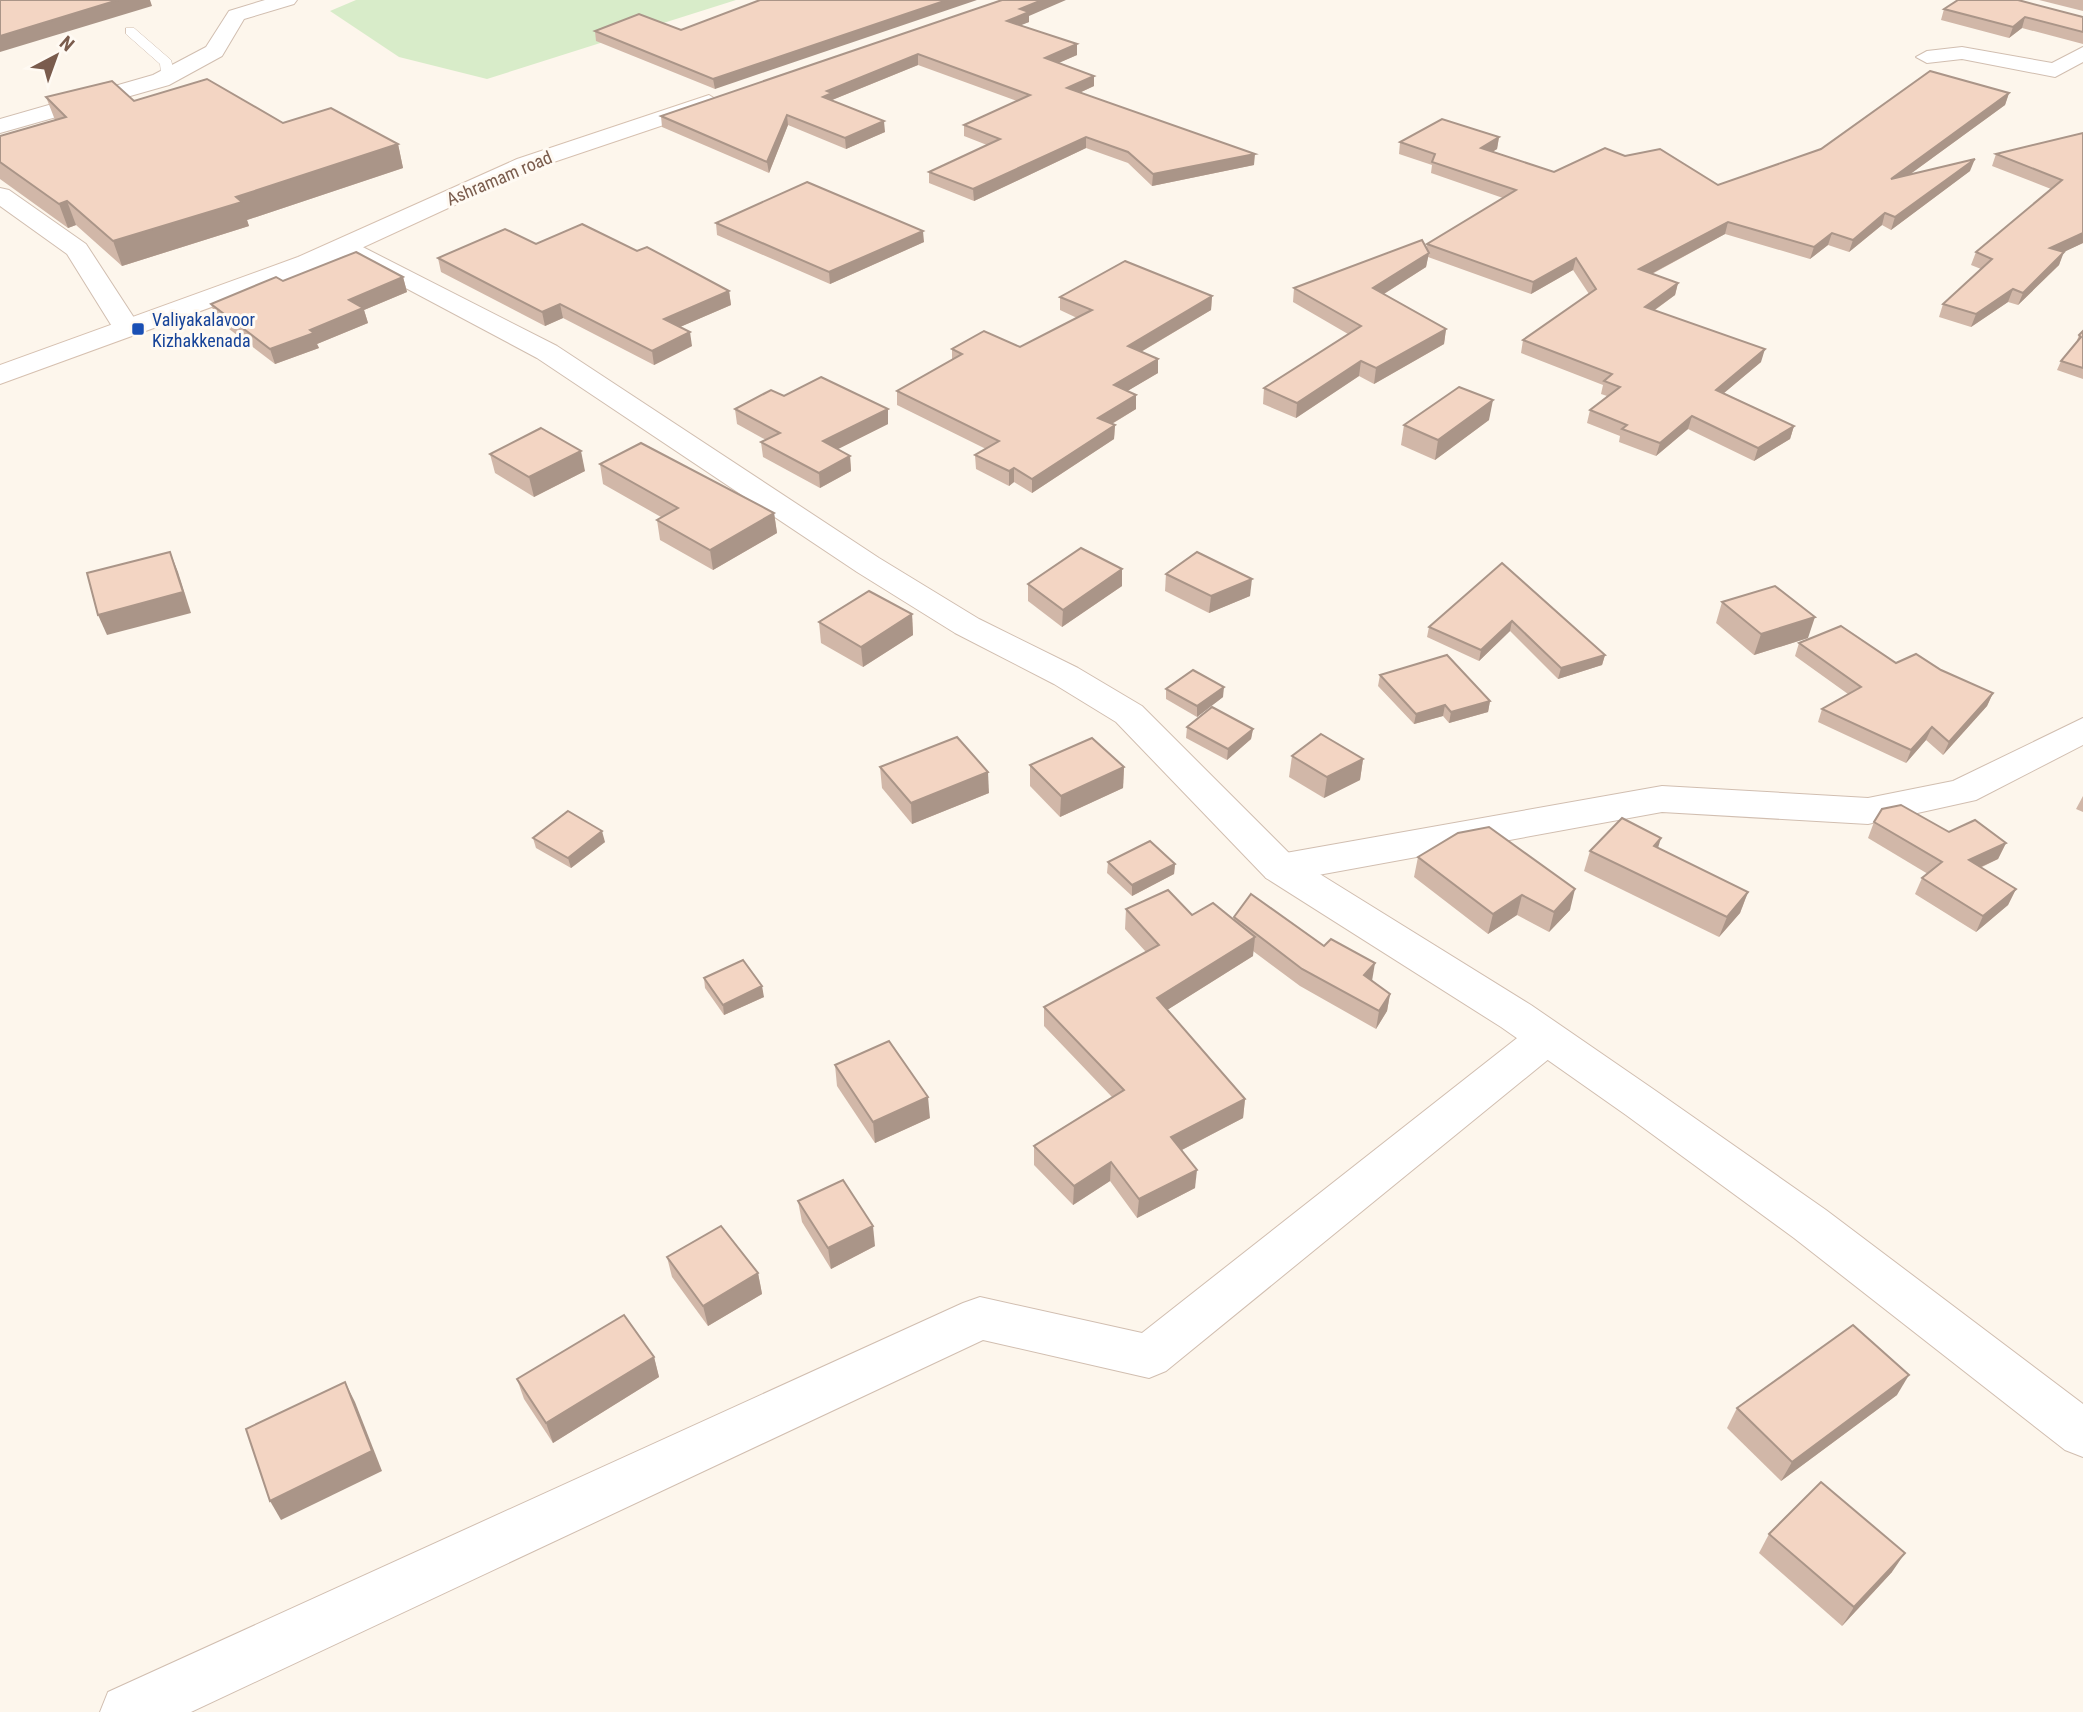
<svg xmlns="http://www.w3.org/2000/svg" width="2083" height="1712" viewBox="0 0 2083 1712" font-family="'Roboto Condensed',sans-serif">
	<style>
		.green { fill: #d8ecc9 }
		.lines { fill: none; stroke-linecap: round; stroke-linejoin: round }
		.service-casing { stroke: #d1beb0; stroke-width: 1 }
		.minor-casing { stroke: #d1beb0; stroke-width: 2 }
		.tertiary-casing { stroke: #d1beb0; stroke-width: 2 }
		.secondary-casing { stroke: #d6c0b0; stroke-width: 2 }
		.service { fill: #fff; fill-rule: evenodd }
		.minor { fill: #fff; fill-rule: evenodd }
		.tertiary { fill: #fff; fill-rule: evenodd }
		.secondary { fill: #fff; fill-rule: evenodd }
		.wall { fill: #d1b7a8 }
		.shaded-wall { fill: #aa9588 }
		.building { fill: #f3d5c3; stroke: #aa9588; stroke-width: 2 }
		.transit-dot { fill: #1a4fb4; stroke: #fffaf3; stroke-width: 2.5 }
		.labels { text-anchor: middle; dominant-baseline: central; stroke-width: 6; stroke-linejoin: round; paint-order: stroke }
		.far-street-label { font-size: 18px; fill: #7a5c4d; stroke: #fffaf3 }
		.far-transit-label { font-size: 18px; fill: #164399; stroke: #fffaf3; text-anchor: start }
	</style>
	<rect width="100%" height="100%" fill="#fdf6ec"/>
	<polygon class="green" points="356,0 736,0 487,79 399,57 330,11"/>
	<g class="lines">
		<g class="service-casing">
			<polygon id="service" points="126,28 134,28 171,60 174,72 166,83 156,83 154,80 161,72 160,64 126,34"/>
		</g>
		<g class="minor-casing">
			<g id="minor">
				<polygon points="265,0 297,0 294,4 244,19 222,56 169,85 0,133 0,119 153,75 206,47 229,11"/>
				<polygon points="1962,47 2052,63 2083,47 2083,62 2055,77 1962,59 1927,63 1916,57 1927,51"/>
				<polygon points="2083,718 2083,745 1976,800 1868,824 1662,812 1280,882 1266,878 1261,868 1266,858 1280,854 1662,786 1868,798 1953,781"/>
				<polygon points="1546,1022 1561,1027 1567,1038 1561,1049 1166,1371 1149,1378 983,1340 191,1712 100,1712 108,1692 963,1303 980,1297 1142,1333 1531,1027"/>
			</g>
		</g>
		<g class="tertiary-casing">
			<g id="tertiary">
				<polygon points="0,188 9,190 86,244 142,330 138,336 118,336 67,254 0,206"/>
				<polygon points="347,239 557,346 879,558 979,619 1078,668 1142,706 1294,858 1531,1005 1656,1091 1826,1210 2083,1404 2083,1457 2065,1450 1794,1238 1626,1115 1501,1027 1266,878 1116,722 1054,684 955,633 857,572 537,358 338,252 334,247 338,242"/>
			</g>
		</g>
		<g class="secondary-casing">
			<polygon id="secondary" points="709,95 720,102 717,107 533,169 316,269 0,384 0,365 298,257 517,159"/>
		</g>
		<use href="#service" class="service"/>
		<use href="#minor" class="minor"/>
		<use href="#tertiary" class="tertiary"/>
		<use href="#secondary" class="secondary"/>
	</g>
	<g class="wall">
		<polygon points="760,0 715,89 596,41 595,31 681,30"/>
		<polygon points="2039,0 2083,0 2083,11"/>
		<polygon points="1944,9 2083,17 2083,44 2022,28 2009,38 1941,20"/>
		<polygon points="1029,16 1029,22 1020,25 1077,55 1058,63 1094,86 1079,93 1254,165 1152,186 1128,163 1086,148 974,201 929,183 929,172 987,145 964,136 964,125 1017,101 918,65 832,100 885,132 846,149 788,125 769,173 662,127 661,116"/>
		<polygon points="2009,93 2005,105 1909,175 1970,171 1891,230 1882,225 1849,252 1828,245 1810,259 1725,234 1652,274 1678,283 1675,295 1655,310 1761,362 1724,393 1794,426 1790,439 1754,461 1688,429 1656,456 1619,442 1620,436 1587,423 1590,410 1607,396 1601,394 1603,385 1521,353 1523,340 1589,294 1573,270 1531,294 1428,257 1426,267 1384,294 1446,329 1444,344 1374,384 1359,376 1296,418 1263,404 1264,388 1348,334 1293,302 1294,288 1426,248 1427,244 1503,198 1431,173 1432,165 1399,154 1400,142 1499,137 1497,149 1492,152 1554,172 1625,156 1718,185"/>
		<polygon points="46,97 134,101 283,123 398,144 403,168 247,220 249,226 122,266 76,225 68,228 0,179 0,136 55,120"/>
		<polygon points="2083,133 2083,243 2063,252 2059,265 2018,305 2008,302 1971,327 1939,317 1943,304 1981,269 1971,265 1976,252 2051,189 1992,166 1996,154"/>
		<polygon points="716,223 924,242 830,284 717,235"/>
		<polygon points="536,244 637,251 729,291 731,305 680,327 692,346 654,365 563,318 545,326 441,272 438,258"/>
		<polygon points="403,277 407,292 364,310 368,323 317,344 319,348 275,364 216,319 211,304 283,281"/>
		<polygon points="1212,296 1211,310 1141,352 1158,373 1127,391 1136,395 1136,409 1112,424 1115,425 1114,439 1032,493 1014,482 1009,486 976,469 975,455 986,449 897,405 897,391 952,360 952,349 1020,347 1077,318 1060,310 1060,297"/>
		<polygon points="2083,331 2083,379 2057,370 2061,361 2076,343 2079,335"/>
		<polygon points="784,396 888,424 838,449 850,456 851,471 820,488 763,457 761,442 766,440 737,424 735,409"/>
		<polygon points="1489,420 1435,460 1401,445 1404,425"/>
		<polygon points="490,454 585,471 534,497 495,473"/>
		<polygon points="600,464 774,513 777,533 713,570 660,540 657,520 661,517 603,484"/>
		<polygon points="1502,563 1605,655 1602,665 1558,679 1510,631 1479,661 1427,637 1429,627"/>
		<polygon points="1166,574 1250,596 1209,613 1165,591"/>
		<polygon points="1028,584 1122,586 1062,627 1028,601"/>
		<polygon points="1722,602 1808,638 1754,655 1716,623"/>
		<polygon points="912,614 913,635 863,667 821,643 819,622"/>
		<polygon points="1799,643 1896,663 1941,670 1993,693 1987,706 1943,755 1926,740 1906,763 1818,722 1822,709 1848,694 1795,656"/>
		<polygon points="1380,675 1490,701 1488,712 1449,723 1443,716 1414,724 1378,686"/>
		<polygon points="1166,689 1223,697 1197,717 1166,699"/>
		<polygon points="1187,727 1253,729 1251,739 1227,760 1186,738"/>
		<polygon points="1292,756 1363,759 1360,780 1324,798 1289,777"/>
		<polygon points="1030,765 1124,767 1123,788 1060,817 1030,786"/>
		<polygon points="880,767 989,793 912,824 882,788"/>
		<polygon points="2083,796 2083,812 2076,809"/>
		<polygon points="1874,822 1949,832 2006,843 1998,859 1980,868 2016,889 2008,905 1976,932 1915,894 1922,878 1928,874 1868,838"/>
		<polygon points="533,838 605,842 571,868 536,848"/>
		<polygon points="1658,848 1748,892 1740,913 1719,937 1584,871 1590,851"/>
		<polygon points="1418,857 1570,910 1549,932 1517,915 1488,934 1414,877"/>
		<polygon points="1108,862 1175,864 1174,874 1132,896 1107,873"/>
		<polygon points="1126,909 1234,920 1234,917 1372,981 1390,994 1387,1011 1376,1029 1300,986 1253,951 1253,956 1167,1010 1245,1099 1243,1118 1182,1150 1195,1188 1137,1218 1110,1181 1073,1205 1034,1165 1034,1146 1112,1097 1044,1026 1044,1007 1146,952 1125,929"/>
		<polygon points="704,978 764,997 724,1015 705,988"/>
		<polygon points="835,1065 930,1118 875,1143 837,1086"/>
		<polygon points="798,1201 875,1246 831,1269 802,1222"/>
		<polygon points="667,1257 758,1273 762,1294 708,1326 672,1277"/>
		<polygon points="654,1357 659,1377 553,1443 524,1399 517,1379"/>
		<polygon points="1897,1395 1781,1481 1727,1428 1737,1408"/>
		<polygon points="1769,1534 1892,1572 1842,1626 1759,1553"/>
	</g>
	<g class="shaded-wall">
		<polygon points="118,0 150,0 152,6 0,52 0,36"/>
		<polygon points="947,0 977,0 715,89 713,79"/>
		<polygon points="1042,0 1066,0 1029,16 1029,22 1007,31 1007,21 1020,9"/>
		<polygon points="2025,17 2022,28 2009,38 2013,27"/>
		<polygon points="1077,44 1077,55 1045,69 1045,58"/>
		<polygon points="918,54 918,65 832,100 823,97 827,91"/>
		<polygon points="1094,76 1094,86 1066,99 1067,88"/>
		<polygon points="2009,93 2005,105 1887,191 1891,179"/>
		<polygon points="787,115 788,125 769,173 767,162"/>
		<polygon points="884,121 885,132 846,149 845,138"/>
		<polygon points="1086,137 1086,148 974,201 973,189"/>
		<polygon points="1499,137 1497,149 1479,160 1481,148"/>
		<polygon points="398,144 403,168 247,220 249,226 122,266 113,241 236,197"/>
		<polygon points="1255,154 1254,165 1152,186 1153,174"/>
		<polygon points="1975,159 1970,171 1891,230 1895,217"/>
		<polygon points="67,201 76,225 68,228 59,204"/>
		<polygon points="1885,213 1882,225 1849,252 1853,240"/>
		<polygon points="1728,222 1725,234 1636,282 1639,269"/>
		<polygon points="923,231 924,242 830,284 829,272"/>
		<polygon points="1832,233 1828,245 1810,259 1814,247"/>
		<polygon points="2083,233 2083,243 2045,261 2050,248"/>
		<polygon points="2064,252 2059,265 2018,305 2023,293"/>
		<polygon points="1429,253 1426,267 1371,302 1373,288"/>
		<polygon points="1576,258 1573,270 1531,294 1533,282"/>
		<polygon points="403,277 407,292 364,310 368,323 317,344 319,348 275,364 270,349 349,300"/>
		<polygon points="1678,283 1675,295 1642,319 1645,307"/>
		<polygon points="2013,289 2008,302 1971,327 1976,314"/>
		<polygon points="729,291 731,305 666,333 664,319"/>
		<polygon points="1212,296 1211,310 1127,360 1128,346"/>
		<polygon points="560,304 563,318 545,326 542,312"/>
		<polygon points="1446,329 1444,344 1374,384 1376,368"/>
		<polygon points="690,332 692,346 654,365 652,351"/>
		<polygon points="1765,349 1761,362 1712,403 1716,390"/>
		<polygon points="1158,359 1158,373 1114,399 1114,385"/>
		<polygon points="1361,361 1359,376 1296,418 1297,403"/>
		<polygon points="1136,395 1136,409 1098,432 1098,418"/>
		<polygon points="1493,400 1489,420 1435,460 1438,440"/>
		<polygon points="888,409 888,424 824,456 823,441"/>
		<polygon points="1692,416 1688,429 1656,456 1660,443"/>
		<polygon points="1115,425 1114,439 1032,493 1032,479"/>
		<polygon points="1794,426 1790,439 1754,461 1758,448"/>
		<polygon points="581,451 585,471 534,497 529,477"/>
		<polygon points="850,456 851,471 820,488 819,473"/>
		<polygon points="1014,468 1014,482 1009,486 1009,471"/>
		<polygon points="774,513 777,533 713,570 710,550"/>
		<polygon points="170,552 178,572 191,613 107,635 98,615"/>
		<polygon points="1122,569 1122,586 1062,627 1063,610"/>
		<polygon points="1252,579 1250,596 1209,613 1211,596"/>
		<polygon points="912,614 913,635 863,667 861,647"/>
		<polygon points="1815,617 1808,638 1754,655 1761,634"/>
		<polygon points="1512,621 1510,631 1479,661 1481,650"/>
		<polygon points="1605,655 1602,665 1558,679 1561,668"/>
		<polygon points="1224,687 1223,697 1197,717 1197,706"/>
		<polygon points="1993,693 1987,706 1943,755 1949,742"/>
		<polygon points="1490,701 1488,712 1449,723 1451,712"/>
		<polygon points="1445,705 1443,716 1414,724 1416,714"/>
		<polygon points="1932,727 1926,740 1906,763 1911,750"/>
		<polygon points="1253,729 1251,739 1227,760 1228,749"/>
		<polygon points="1363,759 1360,780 1324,798 1327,777"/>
		<polygon points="1124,767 1123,788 1060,817 1061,796"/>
		<polygon points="988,772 989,793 912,824 911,803"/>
		<polygon points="602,831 605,842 571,868 568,858"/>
		<polygon points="1661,838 1655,858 1654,846"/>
		<polygon points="2006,843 1998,859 1961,876 1969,860"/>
		<polygon points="1175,864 1174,874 1132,896 1132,885"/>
		<polygon points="1575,889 1570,910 1549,932 1554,912"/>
		<polygon points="2016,889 2008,905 1976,932 1983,916"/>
		<polygon points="1748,892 1740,913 1719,937 1727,917"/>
		<polygon points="1522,895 1517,915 1488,934 1493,914"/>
		<polygon points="1255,937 1253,956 1156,1017 1157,998"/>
		<polygon points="1375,963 1372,981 1364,975"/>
		<polygon points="762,986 764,997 724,1015 723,1005"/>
		<polygon points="1390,994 1387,1011 1376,1029 1379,1011"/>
		<polygon points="928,1097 930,1118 875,1143 873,1122"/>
		<polygon points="1245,1099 1243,1118 1170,1156 1171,1137"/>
		<polygon points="1111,1162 1110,1181 1073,1205 1074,1186"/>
		<polygon points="1197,1170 1195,1188 1137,1218 1139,1199"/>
		<polygon points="873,1226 875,1246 831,1269 828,1248"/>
		<polygon points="758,1273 762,1294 708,1326 703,1306"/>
		<polygon points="654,1357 659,1377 553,1443 546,1423"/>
		<polygon points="1909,1375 1897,1395 1781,1481 1792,1462"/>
		<polygon points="345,1382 355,1402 382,1471 281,1520 270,1501"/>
		<polygon points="1905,1553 1892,1572 1842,1626 1854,1607"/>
	</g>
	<g class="building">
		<polygon points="0,0 118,0 0,36"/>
		<polygon points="760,0 947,0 713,79 595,31 639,14 681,30"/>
		<polygon points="1002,0 1042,0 1020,9 1029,12 1007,21 1077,44 1045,58 1094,76 1067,88 1255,154 1153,174 1128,152 1086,137 973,189 929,172 1000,139 964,125 1030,95 918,54 827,91 832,93 823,97 884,121 845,138 787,115 767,162 661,116"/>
		<polygon points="1958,0 2018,0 2083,17 2083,32 2025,17 2013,27 1944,9"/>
		<polygon points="1930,71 2009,93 1891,179 1975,159 1895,217 1885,213 1853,240 1832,233 1814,247 1728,222 1639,269 1678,283 1645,307 1765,349 1716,390 1794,426 1758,448 1692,416 1660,443 1622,429 1627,425 1590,410 1620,387 1604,381 1612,374 1523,340 1596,289 1576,258 1533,282 1427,244 1516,190 1432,162 1435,154 1400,142 1442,119 1499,137 1481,148 1554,172 1605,148 1625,156 1660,149 1718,185 1821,149"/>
		<polygon points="207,79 283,123 331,108 398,144 236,197 242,202 113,241 67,201 59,204 0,162 0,136 66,117 46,97 112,81 134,101"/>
		<polygon points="2083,133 2083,233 2050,248 2064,252 2023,293 2013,289 1976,314 1943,304 1992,259 1976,252 2062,180 1996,154"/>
		<polygon points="807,182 923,231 829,272 716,223"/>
		<polygon points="582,224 637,251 647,247 729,291 664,319 690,332 652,351 560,304 542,312 438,258 505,229 536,244"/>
		<polygon points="1422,240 1429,253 1373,288 1446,329 1376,368 1361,361 1297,403 1264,388 1361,326 1294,288"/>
		<polygon points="356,252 403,277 349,300 363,308 310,330 314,333 270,349 211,304 276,277 283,281"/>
		<polygon points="1125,261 1212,296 1128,346 1158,359 1114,385 1136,395 1098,418 1115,425 1032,479 1014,468 1009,471 975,455 999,441 897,391 962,354 952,349 984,331 1020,347 1092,310 1060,297"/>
		<polygon points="2083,331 2083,368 2061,361 2081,337 2079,335"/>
		<polygon points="821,377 888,409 823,441 850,456 819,473 761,442 780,433 735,409 771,390 784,396"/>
		<polygon points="1459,387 1493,400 1438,440 1404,425"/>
		<polygon points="541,428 581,451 529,477 490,454"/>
		<polygon points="641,443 774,513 710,550 657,520 678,508 600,464"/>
		<polygon points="1081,548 1122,569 1063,610 1028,584"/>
		<polygon points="170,552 183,592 98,615 87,573"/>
		<polygon points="1197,552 1252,579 1211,596 1166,574"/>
		<polygon points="1502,563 1605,655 1561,668 1512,621 1481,650 1429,627"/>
		<polygon points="1775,586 1815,617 1761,634 1722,602"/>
		<polygon points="869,591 912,614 861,647 819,622"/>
		<polygon points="1841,626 1896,663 1916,654 1941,670 1993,693 1949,742 1932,727 1911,750 1822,709 1861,687 1799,643"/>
		<polygon points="1447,655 1490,701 1451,712 1445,705 1416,714 1380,675"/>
		<polygon points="1193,670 1224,687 1197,706 1166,689"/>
		<polygon points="1212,707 1253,729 1228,749 1187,727"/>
		<polygon points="1321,734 1363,759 1327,777 1292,756"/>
		<polygon points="957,737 988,772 911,803 880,767"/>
		<polygon points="1092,738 1124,767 1061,796 1030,765"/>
		<polygon points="1901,805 1949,832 1975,820 2006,843 1969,860 2016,889 1983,916 1922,878 1942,862 1874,822 1882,809"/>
		<polygon points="568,811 602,831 568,858 533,838"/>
		<polygon points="1622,818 1661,838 1654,846 1748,892 1727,917 1590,851"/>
		<polygon points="1489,827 1575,889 1554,912 1522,895 1493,914 1418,857 1458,833"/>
		<polygon points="1150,841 1175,864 1132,885 1108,862"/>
		<polygon points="1168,890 1192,915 1213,903 1255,937 1157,998 1245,1099 1171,1137 1197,1170 1139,1199 1111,1162 1074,1186 1034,1146 1124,1090 1044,1007 1159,945 1126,909"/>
		<polygon points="1251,894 1324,946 1331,939 1375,963 1364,975 1390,994 1379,1011 1302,969 1234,917"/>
		<polygon points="743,960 762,986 723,1005 704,978"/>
		<polygon points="889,1041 928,1097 873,1122 835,1065"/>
		<polygon points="843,1180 873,1226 828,1248 798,1201"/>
		<polygon points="721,1226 758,1273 703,1306 667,1257"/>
		<polygon points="624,1315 654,1357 546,1423 517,1379"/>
		<polygon points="1853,1325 1909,1375 1792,1462 1737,1408"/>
		<polygon points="345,1382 372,1451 270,1501 246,1429"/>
		<polygon points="1821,1482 1905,1553 1854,1607 1769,1534"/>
	</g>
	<rect class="transit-dot" x="131" y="322" width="14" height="14" rx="3.5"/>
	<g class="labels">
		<g class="far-street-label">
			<text transform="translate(499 178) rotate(-23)">Ashramam road</text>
		</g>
		<g class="far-transit-label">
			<text x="152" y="319">Valiyakalavoor<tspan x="152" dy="21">Kizhakkenada</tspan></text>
		</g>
	</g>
	<g transform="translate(56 56) rotate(41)" stroke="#fffaf3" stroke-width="5" paint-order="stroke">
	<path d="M0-5L12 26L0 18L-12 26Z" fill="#7a5c4d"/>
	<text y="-10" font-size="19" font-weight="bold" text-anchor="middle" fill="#7a5c4d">N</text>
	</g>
</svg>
